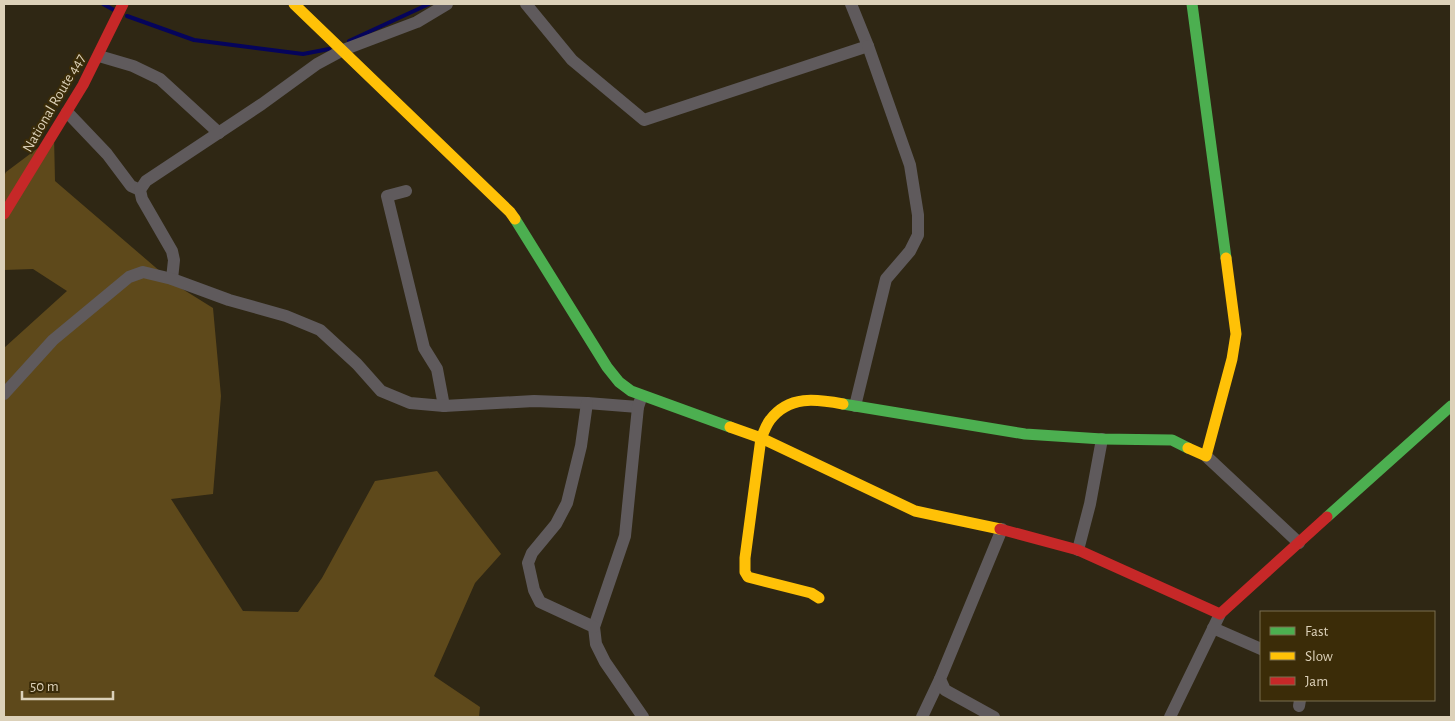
<svg xmlns="http://www.w3.org/2000/svg" width="1455" height="721" viewBox="0 0 1455 721" font-family="'Alegreya Sans',sans-serif">
	<style>
		.green { fill: #5e491b }
		.lines { fill: none; stroke-linecap: round; stroke-linejoin: round }
		.stream { stroke: #05045b; stroke-width: 4 }
		.street { stroke: #5f5a5c; stroke-width: 12 }
		.fast { stroke: #4caf50; stroke-width: 11 }
		.slow { stroke: #ffc107; stroke-width: 11 }
		.jam { stroke: #c62828; stroke-width: 11 }
		.labels { text-anchor: middle; dominant-baseline: central; stroke-width: 4; stroke-linejoin: round; paint-order: stroke }
		.street-label { font-size: 15px; fill: #dcd1b9; stroke: #3b2c08 }
	</style>
	<rect width="100%" height="100%" fill="#2f2714"/>
	<polygon class="green" points="54,136 55,181 176,285 213,308 221,396 213,494 171,499 243,611 298,612 322,578 375,481 437,471 501,554 475,583 434,676 480,707 479,717 4,717 4,348 67,291 33,269 4,270 4,176 6,172"/>
	<g class="lines">
		<g class="stream">
			<polyline points="103,4 114,10"/>
			<polyline points="127,16 194,40 303,54 329,49"/>
			<polyline points="349,41 429,4"/>
		</g>
		<g class="street">
			<polyline points="526,4 572,60 644,120 868,46 851,4"/>
			<polyline points="99,56 133,66 160,79 219,133"/>
			<polyline points="67,112 107,154 131,186 140,190"/>
			<polyline points="406,191 387,196 424,348 437,369 444,406"/>
			<polyline points="172,279 174,260 172,251 142,199 140,190 146,181 262,104 317,64 343,50 417,22 447,4"/>
			<polyline points="4,394 53,340 129,277 143,272 172,279 229,300 286,316 320,330 357,364 381,391 410,403 444,406 534,401 587,403 638,407"/>
			<polyline points="640,401 638,407 625,536 594,627 596,644 605,662 643,717"/>
			<polyline points="587,403 581,446 567,503 556,524 532,553 528,563 534,590 540,602 594,627"/>
			<polyline points="855,406 886,279 910,251 918,235 918,215 910,165 868,46"/>
			<polyline points="1206,456 1299,543"/>
			<polyline points="1078,550 1090,504 1102,439"/>
			<polyline points="1213,628 1261,649"/>
			<polyline points="1299,706 1300,700"/>
			<polyline points="922,717 940,679"/>
			<polyline points="994,717 945,690 940,679 1002,529"/>
			<polyline points="1170,717 1220,614"/>
		</g>
		<g class="fast">
			<polyline points="1192,4 1226,258"/>
			<polyline points="515,219 607,367 619,382 631,391 730,427"/>
			<polyline points="843,404 1025,434 1102,439 1172,440 1188,448"/>
			<polyline points="1327,517 1451,406"/>
		</g>
		<g class="slow">
			<polyline points="294,4 510,212 515,219"/>
			<polyline points="730,427 761,438 915,511 1000,529"/>
			<polyline points="1188,448 1206,456 1232,359 1236,334 1226,258"/>
			<path d="M819,598L811,593L748,577L745,572V558L761,438C764,432 766,425 770,420C789,395 816,399 843,404"/>
		</g>
		<g class="jam">
			<polyline points="4,214 83,85 123,4"/>
			<polyline points="1000,529 1078,550 1220,614 1327,517"/>
		</g>
	</g>
	<g class="labels">
		<g class="street-label">
			<text transform="translate(54 103) rotate(-60)">National Route 447</text>
		</g>
	</g>
	<rect width="1455" height="721" fill="none" stroke="#dcd1b9" stroke-width="10"/>
	<rect x="1260" y="611" width="175" height="90" fill="#3b2c08" stroke="#7b6e4f"/>
	<rect x="1270" y="627" width="25" height="8" fill="#4caf50" stroke="#7b6e4f"/>
	<text x="1305" y="636" font-size="15" fill="#dcd1b9">Fast</text>
	<rect x="1270" y="652" width="25" height="8" fill="#ffc107" stroke="#7b6e4f"/>
	<text x="1305" y="661" font-size="15" fill="#dcd1b9">Slow</text>
	<rect x="1270" y="677" width="25" height="8" fill="#c62828" stroke="#7b6e4f"/>
	<text x="1305" y="686" font-size="15" fill="#dcd1b9">Jam</text>
	<path d="M22 691v8h91v-8" fill="none" stroke="#dcd1b9" stroke-width="2.5"/>
	<text x="30" y="691" font-size="15" fill="#dcd1b9" stroke="#3b2c08" stroke-width="4" paint-order="stroke">50 m</text>
</svg>
